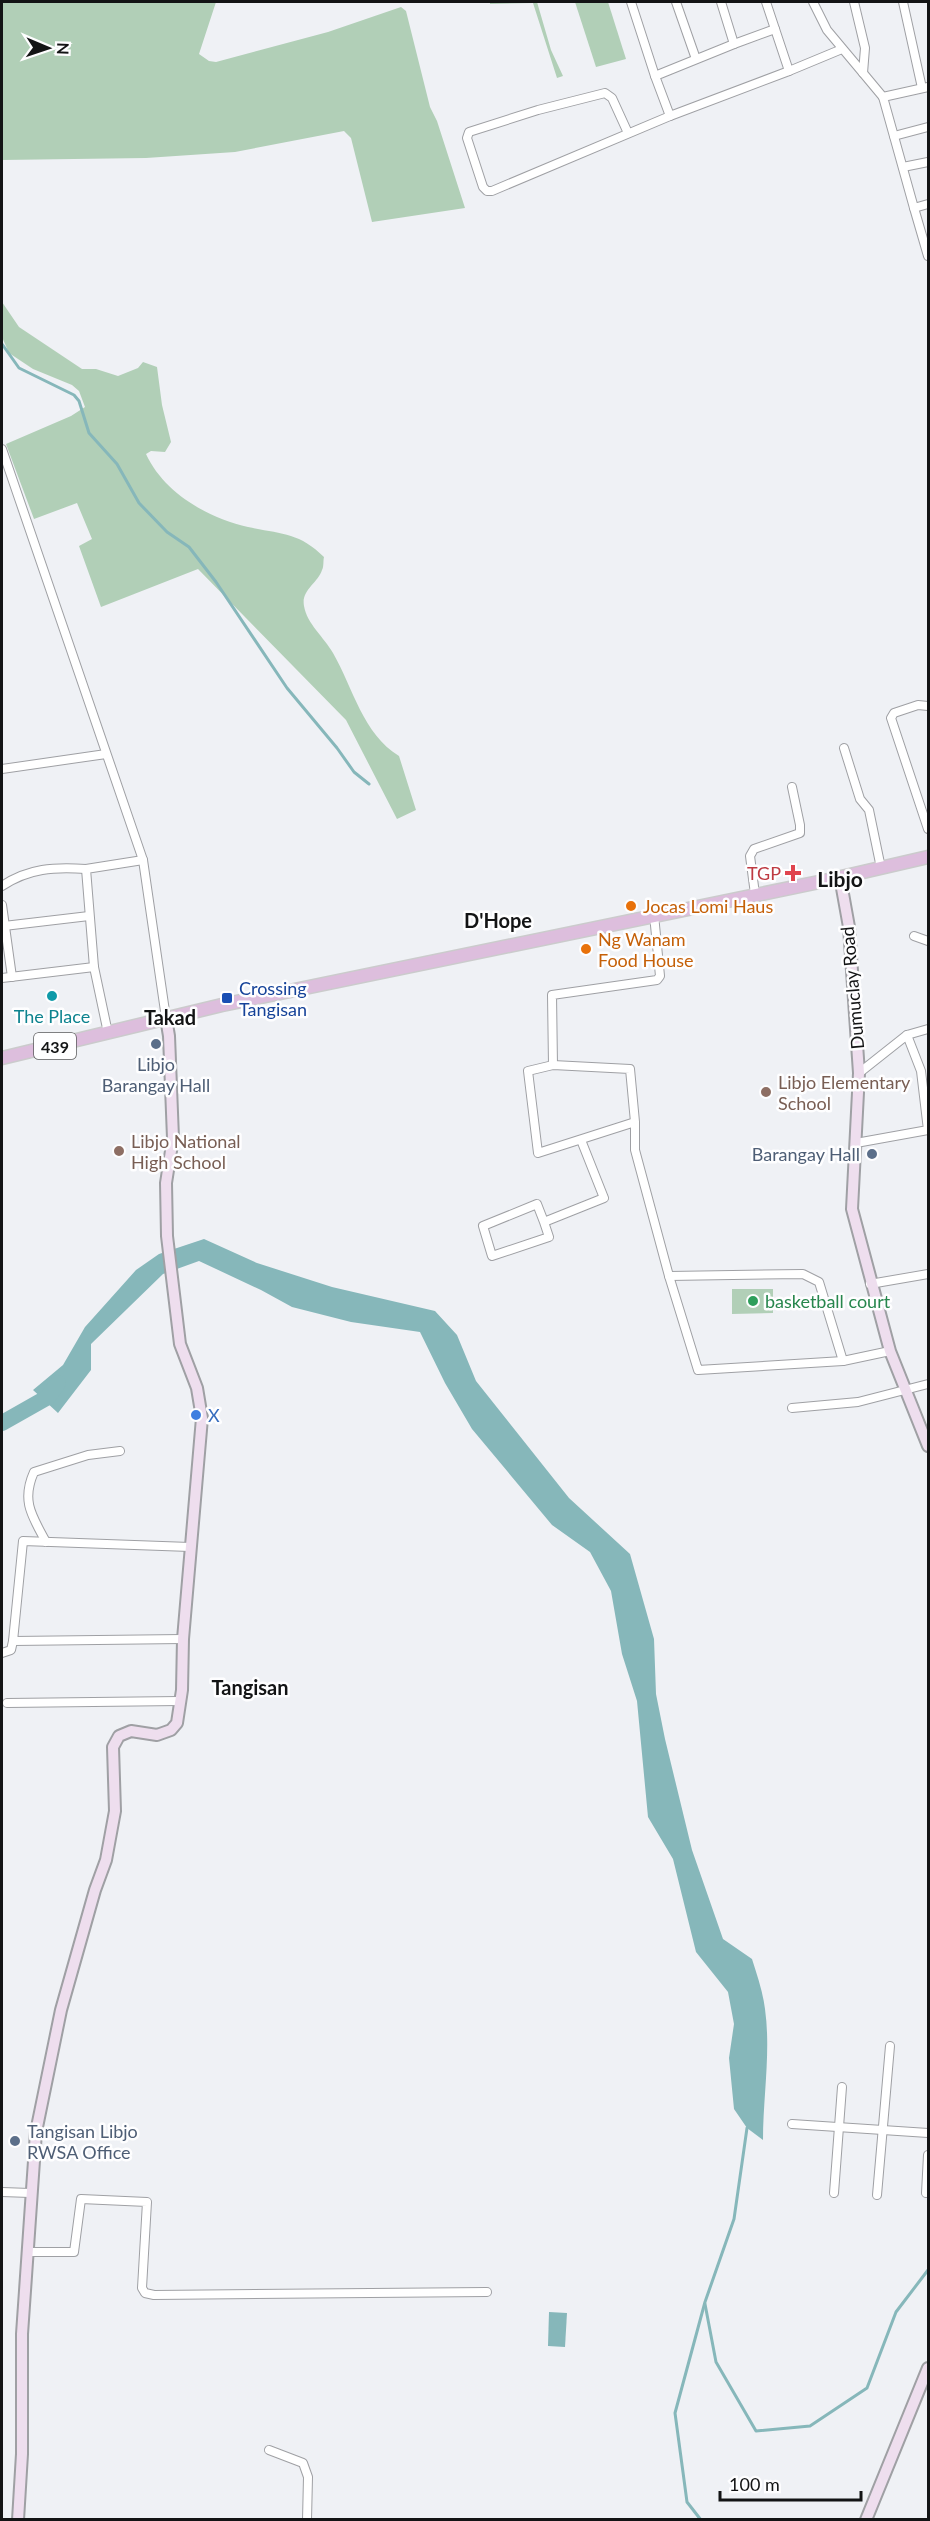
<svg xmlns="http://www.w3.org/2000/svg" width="930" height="2521" viewBox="0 0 930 2521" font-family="Lato,sans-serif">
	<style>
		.green { fill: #b1cfb7 }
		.water { fill: #86b7ba }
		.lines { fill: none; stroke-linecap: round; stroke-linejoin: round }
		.stream { stroke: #86b7ba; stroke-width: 3 }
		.river { stroke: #86b7ba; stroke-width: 16 }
		.street-casing { stroke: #9fa0a4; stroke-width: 10 }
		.secondary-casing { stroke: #9fa0a4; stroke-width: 14 }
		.primary-casing { stroke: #cbcbcc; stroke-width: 15 }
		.street { stroke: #fff; stroke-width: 8 }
		.secondary { stroke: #eedeee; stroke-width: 10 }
		.primary { stroke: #ddbedd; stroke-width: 12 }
		.health-dot { fill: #e0444e; stroke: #fefeff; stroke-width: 2 }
		.food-dot { fill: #e8710a; stroke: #fefeff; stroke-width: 2 }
		.culture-dot { fill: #0f9aa8; stroke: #fefeff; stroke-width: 2 }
		.transit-dot { fill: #1a4fb4; stroke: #fefeff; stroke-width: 2 }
		.service-dot { fill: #5c6f8a; stroke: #fefeff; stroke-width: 2 }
		.education-dot { fill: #8d6e63; stroke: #fefeff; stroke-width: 2 }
		.leisure-dot { fill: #2e9e5b; stroke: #fefeff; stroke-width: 2 }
		.shop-dot { fill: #3f7fe0; stroke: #fefeff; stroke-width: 2 }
		.labels { text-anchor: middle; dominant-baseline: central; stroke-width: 5; stroke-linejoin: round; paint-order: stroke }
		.shield { fill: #fefeff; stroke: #5a5a5b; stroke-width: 1.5 }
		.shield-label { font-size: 16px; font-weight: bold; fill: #131415 }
		.health-label { font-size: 18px; fill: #be3a42; stroke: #fefeff; text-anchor: end }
		.food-label { font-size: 18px; fill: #c56008; stroke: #fefeff; text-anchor: start }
		.transit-label { font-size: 18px; fill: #164399; stroke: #fefeff; text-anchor: start }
		.street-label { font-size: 18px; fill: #131415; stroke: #fefeff }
		.culture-label { font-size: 18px; fill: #0d838f; stroke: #fefeff }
		.service-label { font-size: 18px; fill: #4e5e75; stroke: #fefeff }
		.education-label { font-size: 18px; fill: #785e54; stroke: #fefeff; text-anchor: start }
		.leisure-label { font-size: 18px; fill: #27864d; stroke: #fefeff; text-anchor: start }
		.shop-label { font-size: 18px; fill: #366cbe; stroke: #fefeff; text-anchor: start }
		.neighbourhood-label { font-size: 20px; font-weight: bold; fill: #131415; stroke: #fefeff }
		.quarter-label { font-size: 21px; font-weight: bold; fill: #131415; stroke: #fefeff }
	</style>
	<rect width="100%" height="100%" fill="#eff1f5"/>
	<g class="green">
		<polygon points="2,2 216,2 199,54 209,61 216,62 328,32 401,7 406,11 430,107 437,121 465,208 372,222 351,138 344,131 235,152 146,158 2,160"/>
		<polygon points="490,2 537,2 551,50 563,76 557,78 533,3 490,4"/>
		<polygon points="575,2 608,2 626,59 596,67"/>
		<path d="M2,302L19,327L82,369H96L118,376L138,368L143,362L157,367L162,405L171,442L165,452L151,451L146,454C164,493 208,518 248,527C280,534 299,532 324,557C323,561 324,567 322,570C318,583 301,590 304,606C307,624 324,637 333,653C353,688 363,734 399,756L416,810L397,819L346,720L198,569L101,607L79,546L92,539L77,503L34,519L6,444L71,416L85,407L79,391L72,385L33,369L9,353L2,337Z"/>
		<polygon points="732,1289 773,1289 773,1313 732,1314"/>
	</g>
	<g class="water">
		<path d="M204,1239L257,1263L332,1287L435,1311L457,1335L476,1381L569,1498L630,1554L654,1639L656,1694L665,1739L692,1850L723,1939L752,1959C757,1975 763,1992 765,2009C771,2052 763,2096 763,2140L747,2128L734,2109L729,2058L734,2024L728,1992L696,1952L673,1859L648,1817L637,1701L622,1654L611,1591L590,1552L552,1525L472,1429L445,1383L420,1332L351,1322L292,1307L261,1290L199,1261L163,1274L91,1344V1370L58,1413L33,1390L63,1365L85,1327L136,1270L159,1254Z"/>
		<polygon points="549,2312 567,2313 565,2347 548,2346"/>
	</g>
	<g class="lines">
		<g class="stream">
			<polyline points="2,344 19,368 74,395 79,401 89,433 117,464 139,503 167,532 189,547 216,582 287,688 337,748 354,772 369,784"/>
			<polyline points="705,2304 716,2362 756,2431 810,2426 867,2388 896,2312 928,2270"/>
			<polyline points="701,2520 687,2502 675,2413 705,2302 734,2219 747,2128"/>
		</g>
		<polyline class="river" points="2,1423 48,1397 58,1383"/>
		<g class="street-casing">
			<g id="street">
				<polyline points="631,2 655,76"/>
				<polyline points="676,2 696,59"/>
				<polyline points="721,2 734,44 655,76 670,116 789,71 766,2"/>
				<polyline points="813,2 827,30 863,73 865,48 854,2"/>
				<polyline points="903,2 922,88"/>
				<polyline points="734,44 775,29"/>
				<polyline points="789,71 842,49"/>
				<polyline points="863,73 883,97"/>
				<polyline points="928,87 883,97 914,208 928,204"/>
				<polyline points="628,133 612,98 605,93 538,110 469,132 467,138 483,187 487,191 492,191 670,116"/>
				<polyline points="894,136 928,127"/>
				<polyline points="903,167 928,162"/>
				<polyline points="914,208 928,256"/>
				<polyline points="2,449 143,860 86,869 94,967 108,1033"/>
				<polyline points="928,706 918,705 894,713 891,718 928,829"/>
				<polyline points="844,748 860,799 869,810 881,868"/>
				<polyline points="2,769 106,754"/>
				<polyline points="143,860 166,1018"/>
				<path d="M2,886C29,868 54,867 86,869"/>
				<polyline points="755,894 750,856 754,849 800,833 800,825 792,787"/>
				<polyline points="2,905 12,977"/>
				<polyline points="4,926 89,916"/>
				<polyline points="914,936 928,941"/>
				<polyline points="2,978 94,967"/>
				<polyline points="907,1035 928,1029"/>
				<polyline points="553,1065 552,995 657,980 660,976 654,915"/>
				<polyline points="635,1122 630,1069 553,1065 528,1071 538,1153 635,1122 635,1150 669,1276 698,1370 843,1361 890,1351"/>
				<polyline points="856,1143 928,1130 921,1071 907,1035 859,1073"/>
				<polyline points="544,1222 549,1237 492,1256 483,1226 537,1204 544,1222 604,1198 581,1140"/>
				<polyline points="669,1276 803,1274 819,1282 843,1361"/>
				<polyline points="870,1284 928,1274"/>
				<polyline points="792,1408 858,1402 928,1384"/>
				<path d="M46,1542C32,1516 21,1501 34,1472L88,1455L120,1451"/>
				<polyline points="183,1639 13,1641 23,1541 190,1547"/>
				<polyline points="2,1653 11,1650 13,1641"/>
				<polyline points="7,1703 180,1701"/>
				<polyline points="792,2124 928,2133"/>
				<polyline points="2,2192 30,2193"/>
				<polyline points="834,2193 842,2087"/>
				<polyline points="926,2193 928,2155"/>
				<polyline points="877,2195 890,2046"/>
				<polyline points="27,2252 74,2252 81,2199 147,2202 142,2288 145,2293 154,2295 487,2292"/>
				<polyline points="269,2450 303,2463 308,2477 307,2520"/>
			</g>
		</g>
		<g class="secondary-casing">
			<g id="secondary">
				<polyline points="840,877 849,927 859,1073 852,1209 890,1351 928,1446"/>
				<polyline points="18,2520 22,2454 22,2334 36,2132 61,2010 95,1890 106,1860 115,1811 113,1747 119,1736 131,1731 157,1735 171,1730 177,1723 182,1690 183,1639 202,1418 197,1388 180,1344 167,1236 166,1183 173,1138 169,1036 166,1018"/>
				<polyline points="866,2520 928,2368"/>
			</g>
		</g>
		<g class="primary-casing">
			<polyline id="primary" points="2,1058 222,1005 824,881 928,857"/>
		</g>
		<use href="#street" class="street"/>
		<use href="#secondary" class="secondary"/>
		<use href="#primary" class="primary"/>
	</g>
	<path class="health-dot" d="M790 864h6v6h6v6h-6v6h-6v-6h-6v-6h6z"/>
	<g class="food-dot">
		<circle cx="631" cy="906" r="6"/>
		<circle cx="586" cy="949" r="6"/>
	</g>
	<circle class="culture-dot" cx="52" cy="996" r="6"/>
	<rect class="transit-dot" x="221" y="992" width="12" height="12" rx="3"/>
	<g class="service-dot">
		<circle cx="156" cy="1044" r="6"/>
		<circle cx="872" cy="1154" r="6"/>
		<circle cx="15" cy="2141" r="6"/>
	</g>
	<g class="education-dot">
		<circle cx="766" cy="1092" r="6"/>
		<circle cx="119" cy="1151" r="6"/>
	</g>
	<circle class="leisure-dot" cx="753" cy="1301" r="6"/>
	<circle class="shop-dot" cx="196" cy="1415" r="6"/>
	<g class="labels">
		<rect class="shield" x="34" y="1033" width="42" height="26" rx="4.5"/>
		<g class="shield-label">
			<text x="55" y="1046">439</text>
		</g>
		<g class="health-label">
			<text x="781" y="873">TGP</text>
		</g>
		<g class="food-label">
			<text x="643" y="906">Jocas Lomi Haus</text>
			<text x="598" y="939">Ng Wanam<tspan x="598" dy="21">Food House</tspan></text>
		</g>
		<g class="transit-label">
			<text x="239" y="988">Crossing<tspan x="239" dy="21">Tangisan</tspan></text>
		</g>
		<g class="street-label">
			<text transform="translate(852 988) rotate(-95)">Dumuclay Road</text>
		</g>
		<g class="culture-label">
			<text x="52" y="1016">The Place</text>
		</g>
		<g class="service-label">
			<text x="156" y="1064">Libjo<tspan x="156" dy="21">Barangay Hall</tspan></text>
			<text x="860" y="1154" text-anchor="end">Barangay Hall</text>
			<text x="27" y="2131" text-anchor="start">Tangisan Libjo<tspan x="27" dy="21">RWSA Office</tspan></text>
		</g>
		<g class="education-label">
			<text x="778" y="1082">Libjo Elementary<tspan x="778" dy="21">School</tspan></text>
			<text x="131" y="1141">Libjo National<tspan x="131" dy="21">High School</tspan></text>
		</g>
		<g class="leisure-label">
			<text x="765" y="1301">basketball court</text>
		</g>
		<g class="shop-label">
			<text x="208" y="1415">X</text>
		</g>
		<g class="neighbourhood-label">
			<text x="498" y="920">D'Hope</text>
			<text x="170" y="1017">Takad</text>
			<text x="250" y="1687">Tangisan</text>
		</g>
		<g class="quarter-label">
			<text x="840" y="878">Libjo</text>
		</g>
	</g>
	<rect width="930" height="2521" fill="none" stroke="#131415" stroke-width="6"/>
	<g transform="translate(48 48) rotate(92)" stroke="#fefeff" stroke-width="4.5" paint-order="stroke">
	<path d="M0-4.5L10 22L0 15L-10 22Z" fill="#131415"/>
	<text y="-9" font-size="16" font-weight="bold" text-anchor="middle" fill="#131415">N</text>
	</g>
	<path d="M720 2491v9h141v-9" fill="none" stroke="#131415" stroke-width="3"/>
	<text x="729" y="2491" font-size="18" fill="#131415" stroke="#fefeff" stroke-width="4.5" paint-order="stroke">100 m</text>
</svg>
